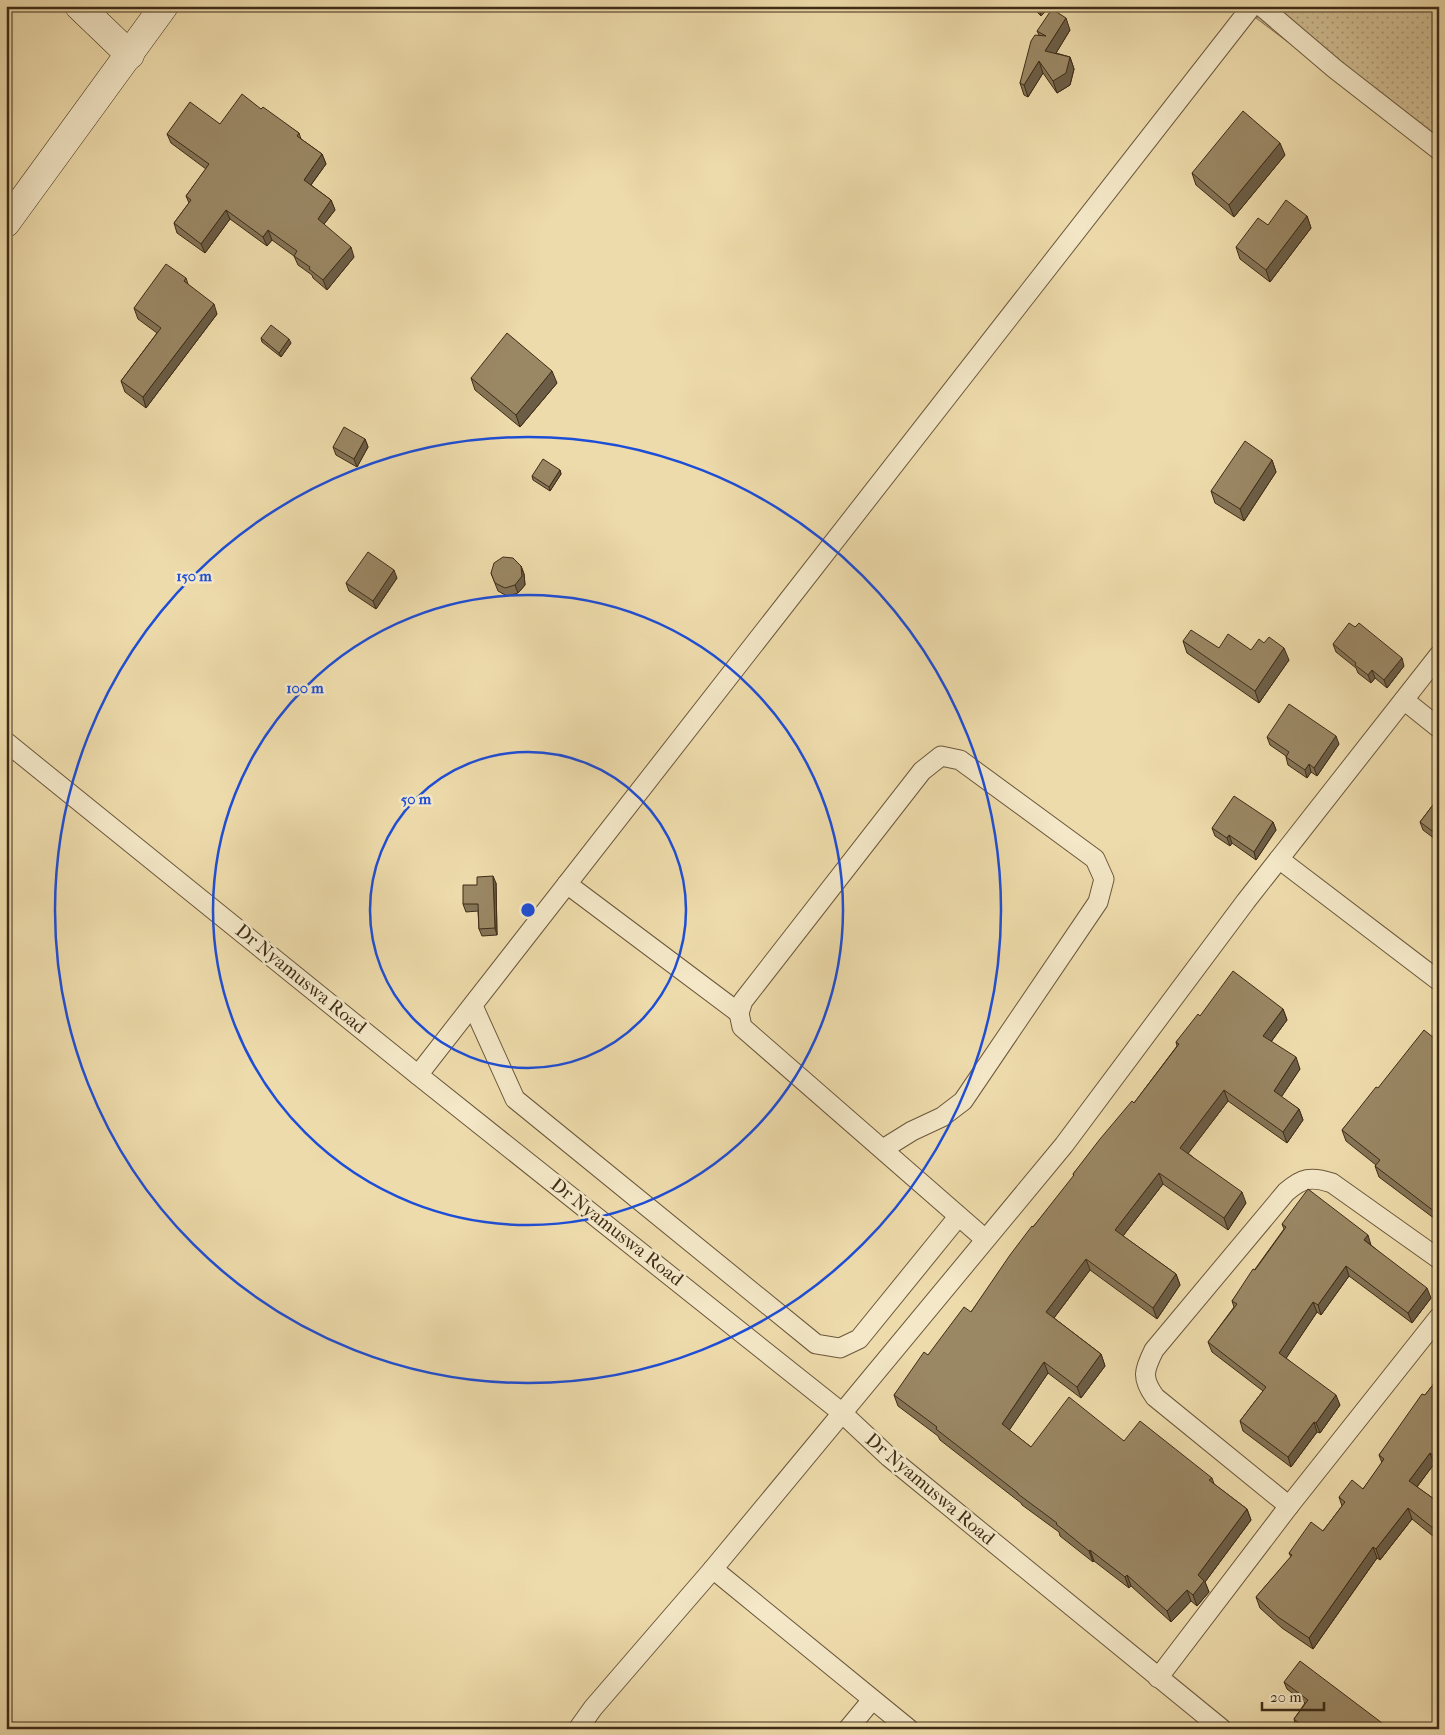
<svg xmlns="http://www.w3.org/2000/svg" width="1445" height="1735" viewBox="0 0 1445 1735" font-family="'IM FELL French Canon',serif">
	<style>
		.grass { fill: url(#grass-dots); stroke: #887454 }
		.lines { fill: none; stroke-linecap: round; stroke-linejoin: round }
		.street-casing { stroke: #6b583c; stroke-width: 21 }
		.secondary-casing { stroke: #3f2c17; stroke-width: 29 }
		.street { stroke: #f4e8c8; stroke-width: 19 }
		.secondary { stroke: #f4e8c8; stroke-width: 28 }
		.wall { fill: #847456; stroke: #3f2c17 }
		.shaded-wall { fill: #6c5e46; stroke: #3f2c17 }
		.building { fill: #9a8764; stroke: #3f2c17 }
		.ring { fill: none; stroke: #1d4ed8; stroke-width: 2.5 }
		.labels { text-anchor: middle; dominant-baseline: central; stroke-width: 5; stroke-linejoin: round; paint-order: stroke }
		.street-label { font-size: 19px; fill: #3f2c17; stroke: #f4e8c8 }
		.centre { fill: #1d4ed8; stroke: #f4e8c8; stroke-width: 2.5 }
		.ring-label { font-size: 15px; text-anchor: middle; font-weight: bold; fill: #1d4ed8; stroke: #f4e8c8; stroke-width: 5; stroke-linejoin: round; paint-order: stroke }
	</style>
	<defs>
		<pattern id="grass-dots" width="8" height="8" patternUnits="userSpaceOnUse" patternTransform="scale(1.25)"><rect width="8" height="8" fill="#d0bd92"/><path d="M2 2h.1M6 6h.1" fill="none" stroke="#aa9a76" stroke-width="1.8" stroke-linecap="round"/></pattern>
	</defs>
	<rect width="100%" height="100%" fill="#eedbab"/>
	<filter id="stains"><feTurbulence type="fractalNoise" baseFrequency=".004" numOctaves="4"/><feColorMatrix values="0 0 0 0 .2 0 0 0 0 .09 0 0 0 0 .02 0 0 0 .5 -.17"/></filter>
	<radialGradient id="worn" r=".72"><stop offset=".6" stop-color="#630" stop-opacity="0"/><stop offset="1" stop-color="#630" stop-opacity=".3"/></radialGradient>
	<polygon class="grass" points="1240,6 1439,6 1439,156"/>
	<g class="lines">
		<g class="street-casing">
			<g id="street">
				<polyline points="1261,6 1335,69 1439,150"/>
				<polyline points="1404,700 1439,728"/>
				<polyline points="6,742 418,1075 841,1412 889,1457 1222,1729"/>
				<polyline points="1279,859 1439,981"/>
				<polyline points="567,884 739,1013"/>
				<polyline points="473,1006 515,1099 816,1344 840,1348 859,1339 958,1217"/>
				<polyline points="418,1075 1252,6"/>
				<polyline points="883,1149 912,1131 942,1117 963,1101 1098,902 1104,879 1095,859 960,760 941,756 922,771 743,1001 739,1013 742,1027 985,1239"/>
				<path d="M1289,1506L1155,1397C1141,1378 1144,1370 1154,1350L1286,1192C1302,1178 1311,1176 1332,1183L1439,1259"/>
				<polyline points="713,1569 909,1729"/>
				<polyline points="1158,1678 1289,1506 1439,1317"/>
				<polyline points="578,1729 593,1708 713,1569 1064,1145 1246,901 1439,655"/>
				<polyline points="848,1729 872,1700"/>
			</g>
		</g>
		<g class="secondary-casing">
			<g id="secondary">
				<polyline points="79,6 130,55"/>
				<polyline points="6,223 164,6"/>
			</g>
		</g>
		<use href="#street" class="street"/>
		<use href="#secondary" class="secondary"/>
	</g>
	<g class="wall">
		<polygon points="1031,6 1051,6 1041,16"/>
		<polygon points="1070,30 1056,53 1070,57 1074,69 1070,85 1057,93 1043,73 1028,97 1024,95 1020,83 1039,35 1037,31"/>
		<polygon points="261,109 299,133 301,139 322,154 326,164 311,185 331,200 335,210 324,224 354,257 327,290 313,278 312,275 298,265 294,256 272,240 267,246 230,219 205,253 177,233 174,223 189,203 186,196 206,169 171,143 167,134 220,124"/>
		<polygon points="1285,155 1234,217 1196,185 1192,173"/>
		<polygon points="1307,216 1311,228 1270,282 1240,259 1236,247 1268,225"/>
		<polygon points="186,278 188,284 217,314 146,408 125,392 121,381 157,333 138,319 134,308"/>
		<polygon points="261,338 291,343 281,357 262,342"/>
		<polygon points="471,378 557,383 520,427 475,390"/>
		<polygon points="365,439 368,447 357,467 336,455 333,447"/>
		<polygon points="1272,460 1276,472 1244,521 1215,503 1211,491"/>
		<polygon points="560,470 561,474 550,491 533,480 532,476"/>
		<polygon points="521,566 524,574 525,585 518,593 507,596 498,591 491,573"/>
		<polygon points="397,578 376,609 349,591 346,583"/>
		<polygon points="1183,641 1219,648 1251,650 1289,660 1259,703 1187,653"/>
		<polygon points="1333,644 1404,666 1387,688 1375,678 1371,683 1358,673 1356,668 1336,652"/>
		<polygon points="1267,737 1339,744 1317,776 1311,772 1307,778 1288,765 1286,757 1286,756 1270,745"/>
		<polygon points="1439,797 1439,842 1423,830 1420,822"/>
		<polygon points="1273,822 1276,830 1256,860 1232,843 1230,846 1215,836 1212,828"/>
		<polygon points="496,883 497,935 482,936 479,929 478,911 466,912 463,904 477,885"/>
		<polygon points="1283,1009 1287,1020 1271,1042 1300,1069 1281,1097 1299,1109 1303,1120 1287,1143 1228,1101 1188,1153 1246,1203 1228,1230 1163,1184 1123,1236 1176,1274 1180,1285 1157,1319 1090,1270 1054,1318 1101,1354 1105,1366 1081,1398 1048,1373 1009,1430 1031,1447 1124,1441 1212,1478 1214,1484 1247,1509 1251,1520 1205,1582 1209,1592 1197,1606 1191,1601 1171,1622 1131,1586 1129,1588 1094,1561 1093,1562 1060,1536 1059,1532 1022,1505 1021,1503 940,1440 938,1436 898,1406 894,1395 928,1355 971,1312 1033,1227 1074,1177 1073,1174 1134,1103 1177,1046 1176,1042 1200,1016"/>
		<polygon points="1439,1042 1439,1222 1379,1177 1375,1166 1376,1165 1346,1141 1342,1130 1378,1088"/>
		<polygon points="1282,1224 1371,1245 1431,1298 1412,1323 1349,1276 1321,1315 1317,1312 1286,1358 1340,1405 1320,1433 1317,1432 1291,1467 1243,1431 1240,1421 1263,1391 1212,1352 1208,1342 1234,1307 1232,1301 1284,1229"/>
		<polygon points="1439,1377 1439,1468 1434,1464 1417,1487 1434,1499 1439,1494 1439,1541 1412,1519 1380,1560 1377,1558 1313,1649 1282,1628 1260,1608 1256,1597 1291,1557 1289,1553 1323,1531 1342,1506 1339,1497 1363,1489 1382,1463 1379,1455"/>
		<polygon points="1284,1682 1390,1729 1299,1729 1296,1727 1294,1719 1305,1703 1287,1689"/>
	</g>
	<g class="shaded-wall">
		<polygon points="1038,6 1051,6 1041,16"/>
		<polygon points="1066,18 1070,30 1050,63 1045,51"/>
		<polygon points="1070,57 1074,69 1070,85 1057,93 1053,81"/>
		<polygon points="1039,61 1043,73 1028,97 1024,85"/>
		<polygon points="1280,143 1285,155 1234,217 1229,205"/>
		<polygon points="322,154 326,164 307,190 304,180"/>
		<polygon points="331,200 335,210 321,228 318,219"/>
		<polygon points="226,210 230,219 205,253 201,244"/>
		<polygon points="1307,216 1311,228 1270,282 1266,270"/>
		<polygon points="268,230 272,240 267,246 263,237"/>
		<polygon points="351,247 354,257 327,290 323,280"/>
		<polygon points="214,304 217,314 146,408 143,397"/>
		<polygon points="289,339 291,343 281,357 279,353"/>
		<polygon points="552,371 557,383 520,427 516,415"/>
		<polygon points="365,439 368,447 357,467 354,459"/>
		<polygon points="1272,460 1276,472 1244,521 1240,509"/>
		<polygon points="560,470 561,474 550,491 549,487"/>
		<polygon points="521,566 524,574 525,585 518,593 515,585"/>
		<polygon points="394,570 397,578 376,609 373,601"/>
		<polygon points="1284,648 1289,660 1259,703 1255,691"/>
		<polygon points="1402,658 1404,666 1387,688 1384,680"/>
		<polygon points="1372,670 1375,678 1371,683 1368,675"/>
		<polygon points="1336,736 1339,744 1317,776 1314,768"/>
		<polygon points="1309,764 1311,772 1307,778 1305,770"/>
		<polygon points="1273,822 1276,830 1256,860 1254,852"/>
		<polygon points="1229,835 1232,843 1230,846 1227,838"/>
		<polygon points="493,876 496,883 497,935 495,928"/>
		<polygon points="1283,1009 1287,1020 1267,1047 1263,1036"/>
		<polygon points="1296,1057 1300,1069 1278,1102 1274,1091"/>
		<polygon points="1224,1090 1228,1101 1184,1159 1180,1148"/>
		<polygon points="1299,1109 1303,1120 1287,1143 1283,1132"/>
		<polygon points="1159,1173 1163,1184 1119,1241 1115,1230"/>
		<polygon points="1242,1192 1246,1203 1228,1230 1224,1218"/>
		<polygon points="1368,1235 1371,1245 1364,1240"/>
		<polygon points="1086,1259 1090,1270 1050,1323 1046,1312"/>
		<polygon points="1346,1266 1349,1276 1321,1315 1318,1305"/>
		<polygon points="1176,1274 1180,1285 1157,1319 1153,1308"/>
		<polygon points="1427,1288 1431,1298 1412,1323 1408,1313"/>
		<polygon points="1313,1302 1317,1312 1283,1363 1279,1353"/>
		<polygon points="1101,1354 1105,1366 1081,1398 1077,1387"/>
		<polygon points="1044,1362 1048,1373 1006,1435 1002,1424"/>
		<polygon points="1336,1395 1340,1405 1320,1433 1316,1423"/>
		<polygon points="1314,1422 1317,1432 1291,1467 1288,1457"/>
		<polygon points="1430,1453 1434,1464 1413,1492 1409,1481"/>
		<polygon points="1408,1508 1412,1519 1380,1560 1376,1549"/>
		<polygon points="1247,1509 1251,1520 1205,1582 1209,1592 1197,1606 1193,1595 1198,1575"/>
		<polygon points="1373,1547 1377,1558 1313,1649 1309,1638"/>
		<polygon points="1090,1550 1094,1561 1093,1562 1089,1551"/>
		<polygon points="1127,1575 1131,1586 1129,1588 1125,1577"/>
		<polygon points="1187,1590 1191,1601 1171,1622 1167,1611"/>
	</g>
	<g class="building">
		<polygon points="1052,9 1066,18 1045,51 1070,57 1066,73 1053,81 1039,61 1024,85 1020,83 1031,41 1035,35 1046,36 1037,31"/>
		<polygon points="242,94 261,109 263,107 299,133 297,136 322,154 304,180 331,200 318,219 351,247 323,280 309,269 310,267 294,256 297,251 268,230 263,237 226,210 201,244 174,223 191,200 186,196 209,164 167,134 190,102 220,124"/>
		<polygon points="1243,111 1280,143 1229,205 1192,173"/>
		<polygon points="1286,200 1307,216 1266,270 1236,247 1258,218 1268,225"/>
		<polygon points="166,264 186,278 184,281 214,304 143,397 121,381 161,328 134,308"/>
		<polygon points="271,325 289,339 279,353 261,338"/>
		<polygon points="507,333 552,371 516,415 471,378"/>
		<polygon points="344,427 365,439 354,459 333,447"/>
		<polygon points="1245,441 1272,460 1240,509 1211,491"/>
		<polygon points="543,459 560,470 549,487 532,476"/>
		<polygon points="368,552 394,570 373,601 346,583"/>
		<polygon points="503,557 513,558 521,566 522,576 515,585 505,588 495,583 491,573 494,563"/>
		<polygon points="1349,623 1355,627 1359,623 1402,658 1384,680 1372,670 1368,675 1355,665 1356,663 1333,644"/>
		<polygon points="1191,630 1219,648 1228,634 1251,650 1259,639 1264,643 1269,637 1284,648 1255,691 1183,641"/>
		<polygon points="1289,704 1336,736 1314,768 1309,764 1305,770 1286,757 1289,752 1267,737"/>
		<polygon points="1234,796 1273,822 1254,852 1229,835 1227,838 1212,828"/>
		<polygon points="1439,797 1439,836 1420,822"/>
		<polygon points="493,876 495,928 479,929 478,904 463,904 463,885 477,885 477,877"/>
		<polygon points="1233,971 1283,1009 1263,1036 1296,1057 1274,1091 1299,1109 1283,1132 1224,1090 1180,1148 1242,1192 1224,1218 1159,1173 1115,1230 1176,1274 1153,1308 1086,1259 1046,1312 1101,1354 1077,1387 1044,1362 1002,1424 1031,1447 1069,1397 1124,1441 1140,1421 1212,1478 1209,1480 1247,1509 1198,1575 1204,1581 1193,1595 1187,1590 1167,1611 1127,1575 1125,1577 1090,1550 1089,1551 1056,1524 1057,1523 1018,1494 1018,1493 936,1429 937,1427 894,1395 924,1352 928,1355 964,1307 971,1312 1010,1255 1032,1226 1033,1227 1074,1175 1073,1174 1100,1139 1132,1101 1134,1103 1179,1044 1176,1042 1198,1014 1200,1016"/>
		<polygon points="1424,1030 1439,1042 1439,1215 1375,1166 1380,1160 1342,1130 1376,1087 1378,1088"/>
		<polygon points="1308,1189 1368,1235 1364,1240 1427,1288 1408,1313 1346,1266 1318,1305 1313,1302 1279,1353 1336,1395 1316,1423 1314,1422 1288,1457 1240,1421 1266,1387 1208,1342 1237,1304 1232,1301 1253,1269 1255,1270 1286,1227 1282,1224"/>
		<polygon points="1439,1377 1439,1459 1430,1453 1409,1481 1434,1499 1439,1494 1439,1533 1408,1508 1376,1549 1373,1547 1309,1638 1278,1617 1256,1597 1292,1555 1289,1553 1311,1522 1323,1531 1345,1502 1339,1497 1352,1480 1363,1489 1384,1459 1379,1455 1422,1394 1425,1395"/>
		<polygon points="1300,1661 1390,1729 1306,1729 1294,1719 1308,1700 1284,1682"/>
	</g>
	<g class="ring">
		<circle cx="528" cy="910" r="158"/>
		<circle cx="528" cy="910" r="315"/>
		<circle cx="528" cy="910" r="473"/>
	</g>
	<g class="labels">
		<g class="street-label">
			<text transform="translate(301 979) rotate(39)">Dr Nyamuswa Road</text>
			<text transform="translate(617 1232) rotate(38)">Dr Nyamuswa Road</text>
			<text transform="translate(930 1489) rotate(40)">Dr Nyamuswa Road</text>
		</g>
	</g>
	<circle cx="528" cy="910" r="8" class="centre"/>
	<g class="ring-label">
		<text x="194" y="581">150 m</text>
		<text x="305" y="693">100 m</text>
		<text x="416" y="804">50 m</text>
	</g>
	<rect width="1445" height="1735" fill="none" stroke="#eedbab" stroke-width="25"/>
	<rect x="8" y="8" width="1430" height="1720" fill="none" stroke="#3f2c17" stroke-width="2.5"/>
	<rect x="12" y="12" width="1420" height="1710" fill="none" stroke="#3f2c17"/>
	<path d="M1262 1702v8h62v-8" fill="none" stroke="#3f2c17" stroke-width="2.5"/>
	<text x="1270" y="1702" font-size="15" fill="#3f2c17" stroke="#f4e8c8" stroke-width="4" paint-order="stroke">20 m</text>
	<rect width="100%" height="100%" filter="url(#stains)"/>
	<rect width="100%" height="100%" fill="url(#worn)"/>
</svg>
